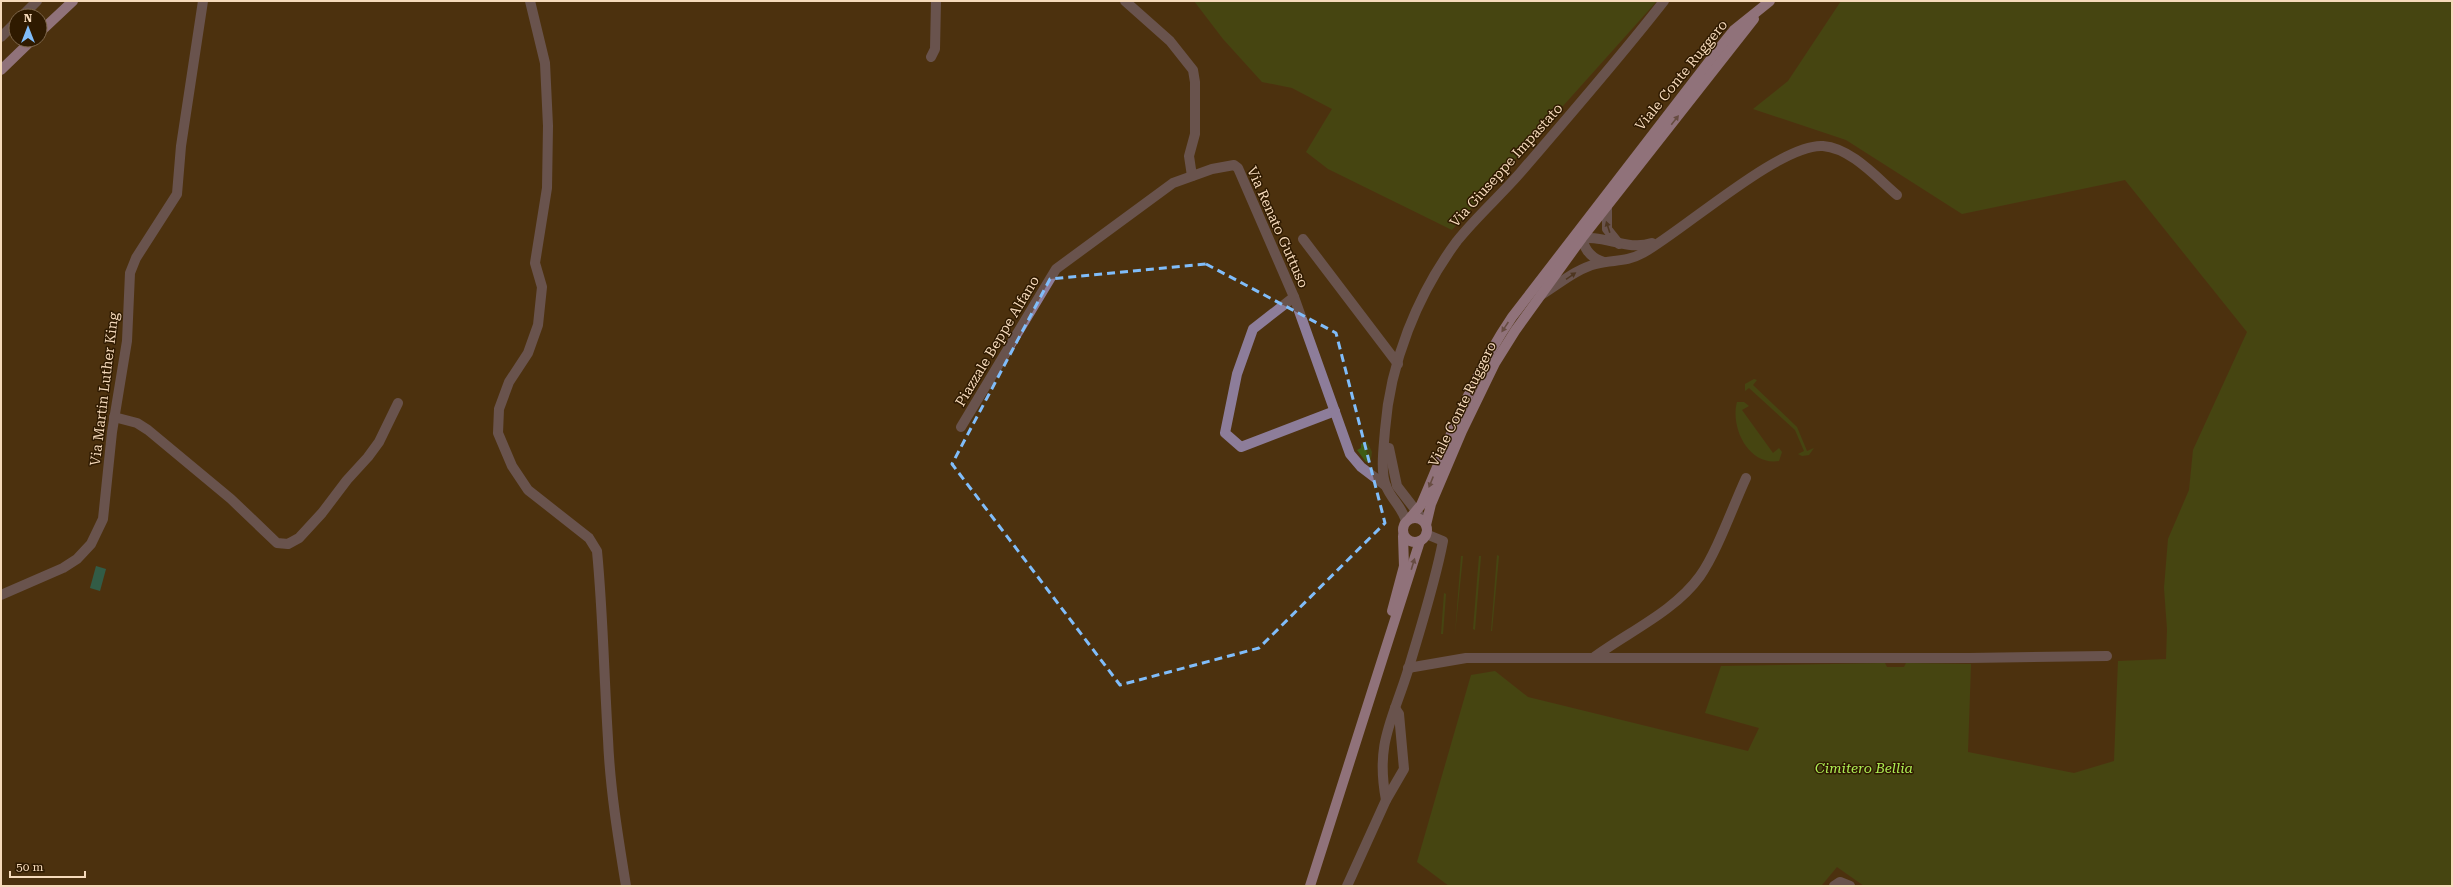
<svg xmlns="http://www.w3.org/2000/svg" width="2453" height="887" viewBox="0 0 2453 887" font-family="'Roboto Serif',serif">
	<style>
		.green { fill: #3f5d16 }
		.water { fill: #13908a }
		.lines { fill: none; stroke-linecap: round; stroke-linejoin: round }
		.minor { stroke: #8d7d9a; stroke-width: 10 }
		.major { stroke: #e2c1fc; stroke-width: 10 }
		.oneway { fill: #886e7e }
		.oneway2 { fill: #503d36 }
		.marked { fill: none; stroke: #80bdfa; stroke-width: 3; stroke-dasharray: 8 5; stroke-linejoin: round }
		.labels { text-anchor: middle; dominant-baseline: central; stroke-width: 3; stroke-linejoin: round; paint-order: stroke }
		.street-label { font-size: 14px; fill: #f6dabb; stroke: #2f1a00 }
		.park-label { font-size: 14px; font-style: italic; fill: #acee53; stroke: #2f1a00 }
	</style>
	<rect width="100%" height="100%" fill="#4d320f"/>
	<g class="green">
		<polygon points="1194,1 1657,1 1452,230 1328,169 1306,152 1332,109 1292,88 1262,82 1223,39"/>
		<polygon points="1841,1 2452,1 2452,886 1864,886 1837,867 1822,885 1818,886 1449,886 1417,862 1471,675 1495,671 1528,697 1748,751 1759,728 1705,713 1721,666 1885,663 1887,667 1904,667 1906,663 1971,664 1968,752 2074,773 2114,761 2118,661 2166,659 2167,629 2164,588 2168,539 2189,490 2193,450 2247,332 2125,180 1962,214 1846,140 1753,109 1788,81"/>
		<polygon points="1754,379 1757,380 1753,385 1797,427 1807,451 1814,448 1809,455 1802,456 1798,454 1804,451 1795,430 1749,388 1745,391 1745,384"/>
		<path d="M1737,402H1744L1749,406L1742,410L1773,453L1779,448L1782,452L1779,461C1749,466 1730,428 1737,402Z"/>
		<polygon points="1367,441 1372,452 1371,459 1366,462 1357,450 1361,448 1361,444"/>
		<polygon points="1497,555 1499,556 1492,631 1491,631"/>
		<polygon points="1461,556 1463,556 1455,634"/>
		<polygon points="1479,556 1481,556 1475,630 1473,629"/>
		<polygon points="1444,593 1446,594 1443,634 1441,634"/>
	</g>
	<polygon class="water" points="96,566 106,569 100,591 90,588"/>
	<g class="lines">
		<g class="minor">
			<path d="M530,1L545,63L548,126L547,188L535,263L542,287L538,325L528,353L509,382L499,409L498,433L512,466L528,490L589,538L597,551C603,613 604,676 608,739C610,788 618,837 626,886"/>
			<polyline points="1125,1 1170,41 1193,70 1195,82 1195,134 1189,156 1192,176"/>
			<polyline points="22,16 37,1"/>
			<polyline points="1,37 16,22"/>
			<polyline points="931,57 935,49 936,1"/>
			<polyline points="1607,207 1607,229 1619,244"/>
			<path d="M1583,231C1581,247 1590,258 1604,262"/>
			<polyline points="1303,239 1398,364"/>
			<path d="M1576,240C1601,232 1626,252 1652,243"/>
			<path d="M1541,295C1559,284 1576,269 1596,264C1613,259 1625,263 1643,253C1684,230 1781,143 1823,146C1851,148 1877,178 1897,195"/>
			<polyline points="1294,297 1253,329 1237,374 1225,433 1241,447 1335,411"/>
			<polyline points="114,417 137,423 148,430 231,499 277,543 288,544 299,538 322,513 347,480 368,457 379,442 398,403"/>
			<polyline points="961,427 1056,269 1173,183 1212,169 1234,165 1238,168 1294,297 1350,454 1361,467 1386,486"/>
			<polyline points="1389,448 1397,486 1424,521"/>
			<path d="M1406,521C1402,507 1391,499 1386,486C1380,472 1384,445 1385,430C1390,363 1417,295 1457,241C1476,217 1500,196 1520,173C1569,116 1618,60 1664,1"/>
			<polyline points="1,595 63,568 77,559 91,544 103,519 112,432 127,341 130,273 136,258 177,194 181,146 203,1"/>
			<path d="M1593,658C1628,632 1674,612 1700,576C1717,552 1733,506 1746,478"/>
			<polyline points="1408,668 1466,658 1969,658 2107,656"/>
			<path d="M1386,800C1375,742 1393,720 1409,667C1421,626 1435,583 1443,541L1426,534"/>
			<polyline points="1347,886 1386,800 1404,769 1399,714 1395,708"/>
			<polyline points="1834,886 1840,882 1850,886"/>
		</g>
		<g class="major">
			<polyline points="40,32 73,1"/>
			<polyline points="1,70 32,40"/>
			<circle cx="1415" cy="530" r="12"/>
			<path d="M1410,518L1421,505C1449,440 1472,376 1512,317L1717,51L1734,30L1770,1"/>
			<polyline points="1426,525 1431,504 1462,431 1495,363 1515,331 1582,238 1754,19"/>
			<polyline points="1392,611 1404,566 1403,536"/>
			<polyline points="1310,886 1420,541"/>
		</g>
	</g>
	<defs><path id="oneway-solid" d="M-6-.8H1V-3.2L6.5 0L1 3.2V.8H-6Z"/></defs>
	<g class="oneway">
		<use href="#oneway-solid" transform="translate(1675 120) rotate(-52)"/>
		<use href="#oneway-solid" transform="translate(1505 327) rotate(124)"/>
		<use href="#oneway-solid" transform="translate(1431 482) rotate(112)"/>
		<use href="#oneway-solid" transform="translate(1413 564) rotate(-73)"/>
	</g>
	<g class="oneway2">
		<use href="#oneway-solid" transform="translate(1608 227) rotate(-108)"/>
		<use href="#oneway-solid" transform="translate(1571 276) rotate(-34)"/>
	</g>
	<path d="M0 0H2453V887H0ZM1206,264L1336,333L1385,523L1259,648L1120,685L952,464L1050,279Z" fill="#4d320f" fill-opacity=".55" fill-rule="evenodd"/>
	<path class="marked" d="M1206,264L1336,333L1385,523L1259,648L1120,685L952,464L1050,279Z"/>
	<g class="labels">
		<g class="street-label">
			<text transform="translate(1681 75) rotate(-51)">Viale Conte Ruggero</text>
			<text transform="translate(1506 165) rotate(-48)">Via Giuseppe Impastato</text>
			<text transform="translate(1278 227) rotate(66)">Via Renato Guttuso</text>
			<text transform="translate(997 341) rotate(-59)">Piazzale Beppe Alfano</text>
			<text transform="translate(104 389) rotate(-83)">Via Martin Luther King</text>
			<text transform="translate(1462 404) rotate(-64)">Viale Conte Ruggero</text>
		</g>
		<g class="park-label">
			<text x="1864" y="768">Cimitero Bellia</text>
		</g>
	</g>
	<rect width="2453" height="887" fill="none" stroke="#f6dabb" stroke-width="4"/>
	<g transform="translate(28 28)"><circle r="19" fill="#2f1a00" stroke="#7f674b"/>
	<path d="M0-3L7 15L0 10L-7 15Z" fill="#80bdfa"/>
	<text y="-6" font-size="11" font-weight="bold" text-anchor="middle" fill="#f6dabb">N</text>
	</g>
	<path d="M10 871v6h75v-6" fill="none" stroke="#f6dabb" stroke-width="2"/>
	<text x="16" y="871" font-size="12" fill="#f6dabb" stroke="#2f1a00" stroke-width="3" paint-order="stroke">50 m</text>
</svg>
